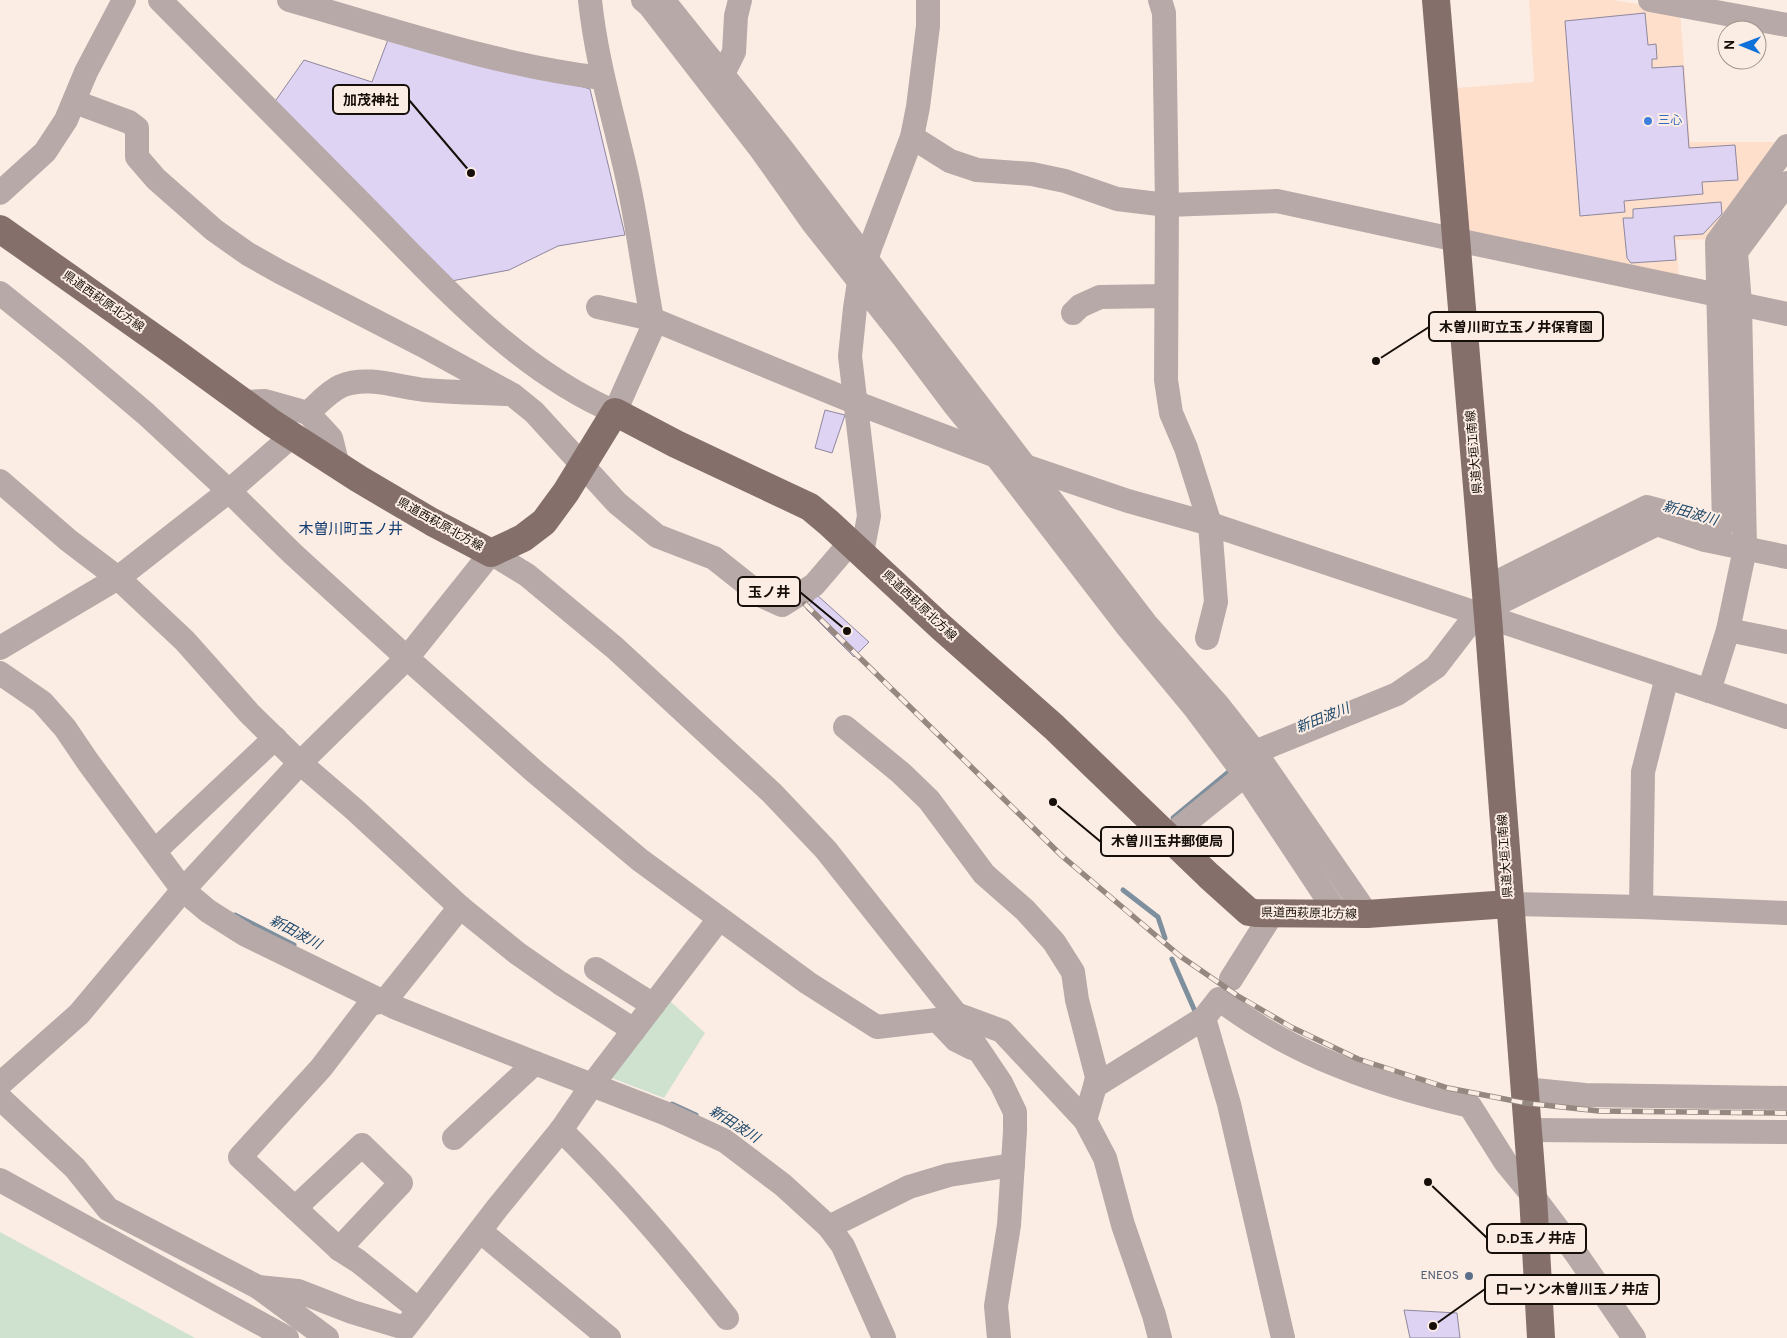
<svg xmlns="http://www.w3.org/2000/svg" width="1787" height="1338" viewBox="0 0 1787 1338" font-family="Overpass,'Noto Sans JP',sans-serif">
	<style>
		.built { fill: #fedfcb }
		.green { fill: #cfe2d0 }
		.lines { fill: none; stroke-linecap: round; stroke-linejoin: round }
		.stream { stroke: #7e8f9e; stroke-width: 5 }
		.building { fill: #ded3f3; stroke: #8e879d }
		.minor { stroke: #b6a9a7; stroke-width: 24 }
		.major { stroke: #856f6b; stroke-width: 28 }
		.rail-casing { stroke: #948881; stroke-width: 5.5 }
		.rail { stroke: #fcede4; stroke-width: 4; stroke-dasharray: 11; stroke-linecap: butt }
		.shop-dot { fill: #3f7fe0; stroke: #fcede4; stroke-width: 2 }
		.service-dot { fill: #5c6f8a; stroke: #fcede4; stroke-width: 2 }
		.labels { text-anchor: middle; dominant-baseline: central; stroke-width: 4; stroke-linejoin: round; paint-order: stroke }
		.shop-label { font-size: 12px; fill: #366cbe; stroke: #fcede4; text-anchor: start }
		.street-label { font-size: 12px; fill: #160e09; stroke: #fcede4 }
		.service-label { font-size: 12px; fill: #4e5e75; stroke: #fcede4; text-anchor: end }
		.water-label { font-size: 14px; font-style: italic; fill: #1b4669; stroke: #fcede4 }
		.quarter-label { font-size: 15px; fill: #133d71; stroke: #fcede4 }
		.leader { fill: none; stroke: #160e09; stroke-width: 2 }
		.callout-dot { fill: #160e09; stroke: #fcede4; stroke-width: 2 }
		.callout { fill: #fcede4; stroke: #160e09; stroke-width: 2 }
		.callout-label { font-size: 14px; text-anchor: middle; font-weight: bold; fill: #160e09 }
	</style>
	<rect width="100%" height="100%" fill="#fcede4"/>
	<polygon class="built" points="1529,0 1613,0 1680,11 1690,142 1787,142 1715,239 1676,240 1679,276 1468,231 1456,88 1534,82"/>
	<g class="green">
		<polygon points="670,1001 705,1033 664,1098 609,1077"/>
		<polygon points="0,1231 0,1232 195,1338 0,1338"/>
	</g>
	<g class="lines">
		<g class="stream">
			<polyline points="1173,818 1231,770"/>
			<polyline points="1123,890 1158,917 1165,938"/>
			<polyline points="235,915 294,945"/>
			<polyline points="1172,959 1194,1009"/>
			<polyline points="672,1104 696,1115"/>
		</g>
	</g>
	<g class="building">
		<polygon points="1645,13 1648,45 1656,44 1657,59 1652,59 1652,68 1683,66 1689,148 1735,145 1738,180 1702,182 1703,194 1624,201 1625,212 1580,216 1565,21"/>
		<polygon points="392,29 590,89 625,235 558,246 509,270 441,283 269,110 304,60 372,82"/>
		<polygon points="1721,202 1722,214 1703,234 1674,236 1676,260 1631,263 1627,258 1623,218 1633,218 1633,209"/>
		<polygon points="825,410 845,415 832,453 815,448"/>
		<polygon points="817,595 869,642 854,657 806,609"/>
		<polygon points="1404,1310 1457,1313 1460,1338 1410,1338"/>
	</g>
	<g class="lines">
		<g class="minor">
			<path d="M160,0C229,70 298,140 368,210C442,285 516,369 615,412L651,331L652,319C643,271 637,220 626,172C613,115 596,59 590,0"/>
			<path d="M289,0C392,29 495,65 602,78"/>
			<polyline points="643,0 649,5 762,151 813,223 904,338 956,407 996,456 1126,625 1194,707 1245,775 1338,915"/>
			<polyline points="663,0 779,145 1147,625 1218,705 1255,752 1367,914"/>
			<polyline points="1160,0 1164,13 1167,205 1166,380 1171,413 1186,448 1210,524 1216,602 1207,638"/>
			<polyline points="1650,0 1787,25"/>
			<polyline points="723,74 734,52 736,16 740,0"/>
			<polyline points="75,102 129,122 137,128 137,157 156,179 214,230 248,254 280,272 422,345 513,395 534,412 617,503 657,536 714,558 762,596 782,605 814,585 850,543"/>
			<polyline points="912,137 950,161 977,170 1032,174 1065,181 1117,199 1167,205 1277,201 1457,240 1718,295 1740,304 1787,314"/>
			<polyline points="0,193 45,152 66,120 86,72 124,0"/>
			<polyline points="0,293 73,352 146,414 229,491 293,554 407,658 534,771 640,860 808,983 877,1027 937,1020 956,1040 972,1048"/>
			<polyline points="598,307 652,319 854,402 996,456 1128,501 1210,524 1787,717"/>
			<polyline points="1073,313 1080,306 1100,297 1166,296"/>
			<polyline points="242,402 265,401 308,413 331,438 338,466"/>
			<path d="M308,413C318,404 328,392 341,386C367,375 398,387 425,390C451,392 479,393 505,394"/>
			<polyline points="0,481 68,540 118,578 185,641 249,713 300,763 355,810 460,907 517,953 560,983 634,1030"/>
			<polyline points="862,553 869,516 850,356 855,308 859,282 870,248 912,137 918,107 928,26 928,0"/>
			<polyline points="1485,583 1497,582 1647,507 1721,527 1724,524 1717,242 1787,146"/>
			<polyline points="1487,609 1657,524 1705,540 1787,557"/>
			<polyline points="1728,630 1787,642"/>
			<polyline points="0,648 118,578 229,491 292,436"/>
			<polyline points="0,673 42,702 65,728 88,762 183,890 208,911 246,935 394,1007 535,1063 667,1114 725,1141 783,1185 829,1227 843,1246 884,1338"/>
			<polyline points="1709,691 1728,630 1745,549 1740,304 1736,252 1787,183"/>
			<polyline points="845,727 901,773 929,800 984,874 1025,910 1054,942 1073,972 1077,1000 1097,1077 1095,1086"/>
			<polyline points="1255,752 1397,694 1436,667 1469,624 1472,612"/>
			<polyline points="1168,837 1245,775"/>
			<polyline points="155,851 275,738"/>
			<polyline points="1509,904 1641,907 1787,913"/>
			<polyline points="1641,907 1643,772 1667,677"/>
			<polyline points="596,969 653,1005"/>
			<polyline points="1231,979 1272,914"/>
			<polyline points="956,1014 1002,1031 1085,1120 1105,1158 1123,1225 1154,1315 1160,1338"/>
			<polyline points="1204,1018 1229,1104 1283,1338"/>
			<polyline points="0,1084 79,1014 183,890 300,763 407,658 491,553 527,575 615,648 772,793 826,850 956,1014 972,1040 1001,1083 1015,1112 1015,1131 1009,1225 996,1306 999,1338"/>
			<polyline points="1524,1089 1585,1095 1787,1098"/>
			<polyline points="0,1098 75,1168 108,1209 258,1287"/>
			<path d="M1085,1120L1095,1086L1204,1018L1219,999C1292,1055 1381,1086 1470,1106L1506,1163L1533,1196L1575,1252L1634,1338"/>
			<path d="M561,1130C621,1189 675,1252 727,1318"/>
			<polyline points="1528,1130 1787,1132"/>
			<polyline points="454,1138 535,1063"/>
			<polyline points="0,1180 287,1338"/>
			<polyline points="295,1208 362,1145 401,1183 339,1249"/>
			<polyline points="829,1227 909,1187 949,1175 1013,1165"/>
			<polyline points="480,1231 609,1338"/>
			<polyline points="419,1310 358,1261 339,1249 240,1157 321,1068 370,1004 385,1001 460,907"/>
			<polyline points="327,1338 258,1287 298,1291 352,1312 405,1328 498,1207 561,1130 592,1085 719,919"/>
		</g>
		<g class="major">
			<polyline points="1436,0 1488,617 1533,1196 1541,1338"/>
			<polyline points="0,229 173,351 272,423 359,479 432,522 491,553 523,538 544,522 566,492 615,412 676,444 810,507 829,523 941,627 1054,727 1209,876 1249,912 1256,913 1367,914 1509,904"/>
		</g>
		<g class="rail-casing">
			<polyline id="rail" points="805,604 1062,856 1180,956 1238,996 1291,1027 1358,1059 1448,1088 1525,1103 1599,1111 1787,1113"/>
		</g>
		<use href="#rail" class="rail"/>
	</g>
	<circle class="shop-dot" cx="1648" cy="121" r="5"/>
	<circle class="service-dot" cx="1469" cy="1276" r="5"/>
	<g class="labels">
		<g class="shop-label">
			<text x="1658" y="121">三心</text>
		</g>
		<g class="street-label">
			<text transform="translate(103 302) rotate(35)">県道西萩原北方線</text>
			<text transform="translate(1475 452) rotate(-95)">県道大垣江南線</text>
			<text transform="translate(440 525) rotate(29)">県道西萩原北方線</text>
			<text transform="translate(919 606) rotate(43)">県道西萩原北方線</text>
			<text transform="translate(1506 856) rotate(-94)">県道大垣江南線</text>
			<text transform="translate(1309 914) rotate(1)">県道西萩原北方線</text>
		</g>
		<g class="service-label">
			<text x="1459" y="1276">ENEOS</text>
		</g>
		<g class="water-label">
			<text transform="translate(1690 514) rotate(16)">新田波川</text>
			<text transform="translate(1323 719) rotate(-22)">新田波川</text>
			<text transform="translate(295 933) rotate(28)">新田波川</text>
			<text transform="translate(734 1125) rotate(32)">新田波川</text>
		</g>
		<g class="quarter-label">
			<text x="351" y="530">木曽川町玉ノ井</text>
		</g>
	</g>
	<path class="leader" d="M471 173L409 100M1376 361L1429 327M847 631L800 592M1053 802L1101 842M1428 1182L1487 1238M1433 1326L1485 1289"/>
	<g class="callout-dot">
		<circle cx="471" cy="173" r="5"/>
		<circle cx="1376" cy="361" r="5"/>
		<circle cx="847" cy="631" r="5"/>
		<circle cx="1053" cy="802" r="5"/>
		<circle cx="1428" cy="1182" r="5"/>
		<circle cx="1433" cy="1326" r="5"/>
	</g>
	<g class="callout">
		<rect x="333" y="85" width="76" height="29" rx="5"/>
		<rect x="1429" y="312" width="174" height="29" rx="5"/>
		<rect x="738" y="577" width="62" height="29" rx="5"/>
		<rect x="1101" y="827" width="132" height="29" rx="5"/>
		<rect x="1487" y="1224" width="99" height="29" rx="5"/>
		<rect x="1485" y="1275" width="174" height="29" rx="5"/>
	</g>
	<g class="callout-label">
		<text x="371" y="105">加茂神社</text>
		<text x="1516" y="332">木曽川町立玉ノ井保育園</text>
		<text x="769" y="597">玉ノ井</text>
		<text x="1167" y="846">木曽川玉井郵便局</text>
		<text x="1536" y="1243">D.D玉ノ井店</text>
		<text x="1572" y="1294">ローソン木曽川玉ノ井店</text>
	</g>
	<g transform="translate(1742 45) rotate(271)"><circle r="24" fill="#fcede4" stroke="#a0948c"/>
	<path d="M0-4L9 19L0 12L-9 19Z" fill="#0e71d9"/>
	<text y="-8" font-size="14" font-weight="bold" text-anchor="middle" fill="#160e09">N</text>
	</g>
</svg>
